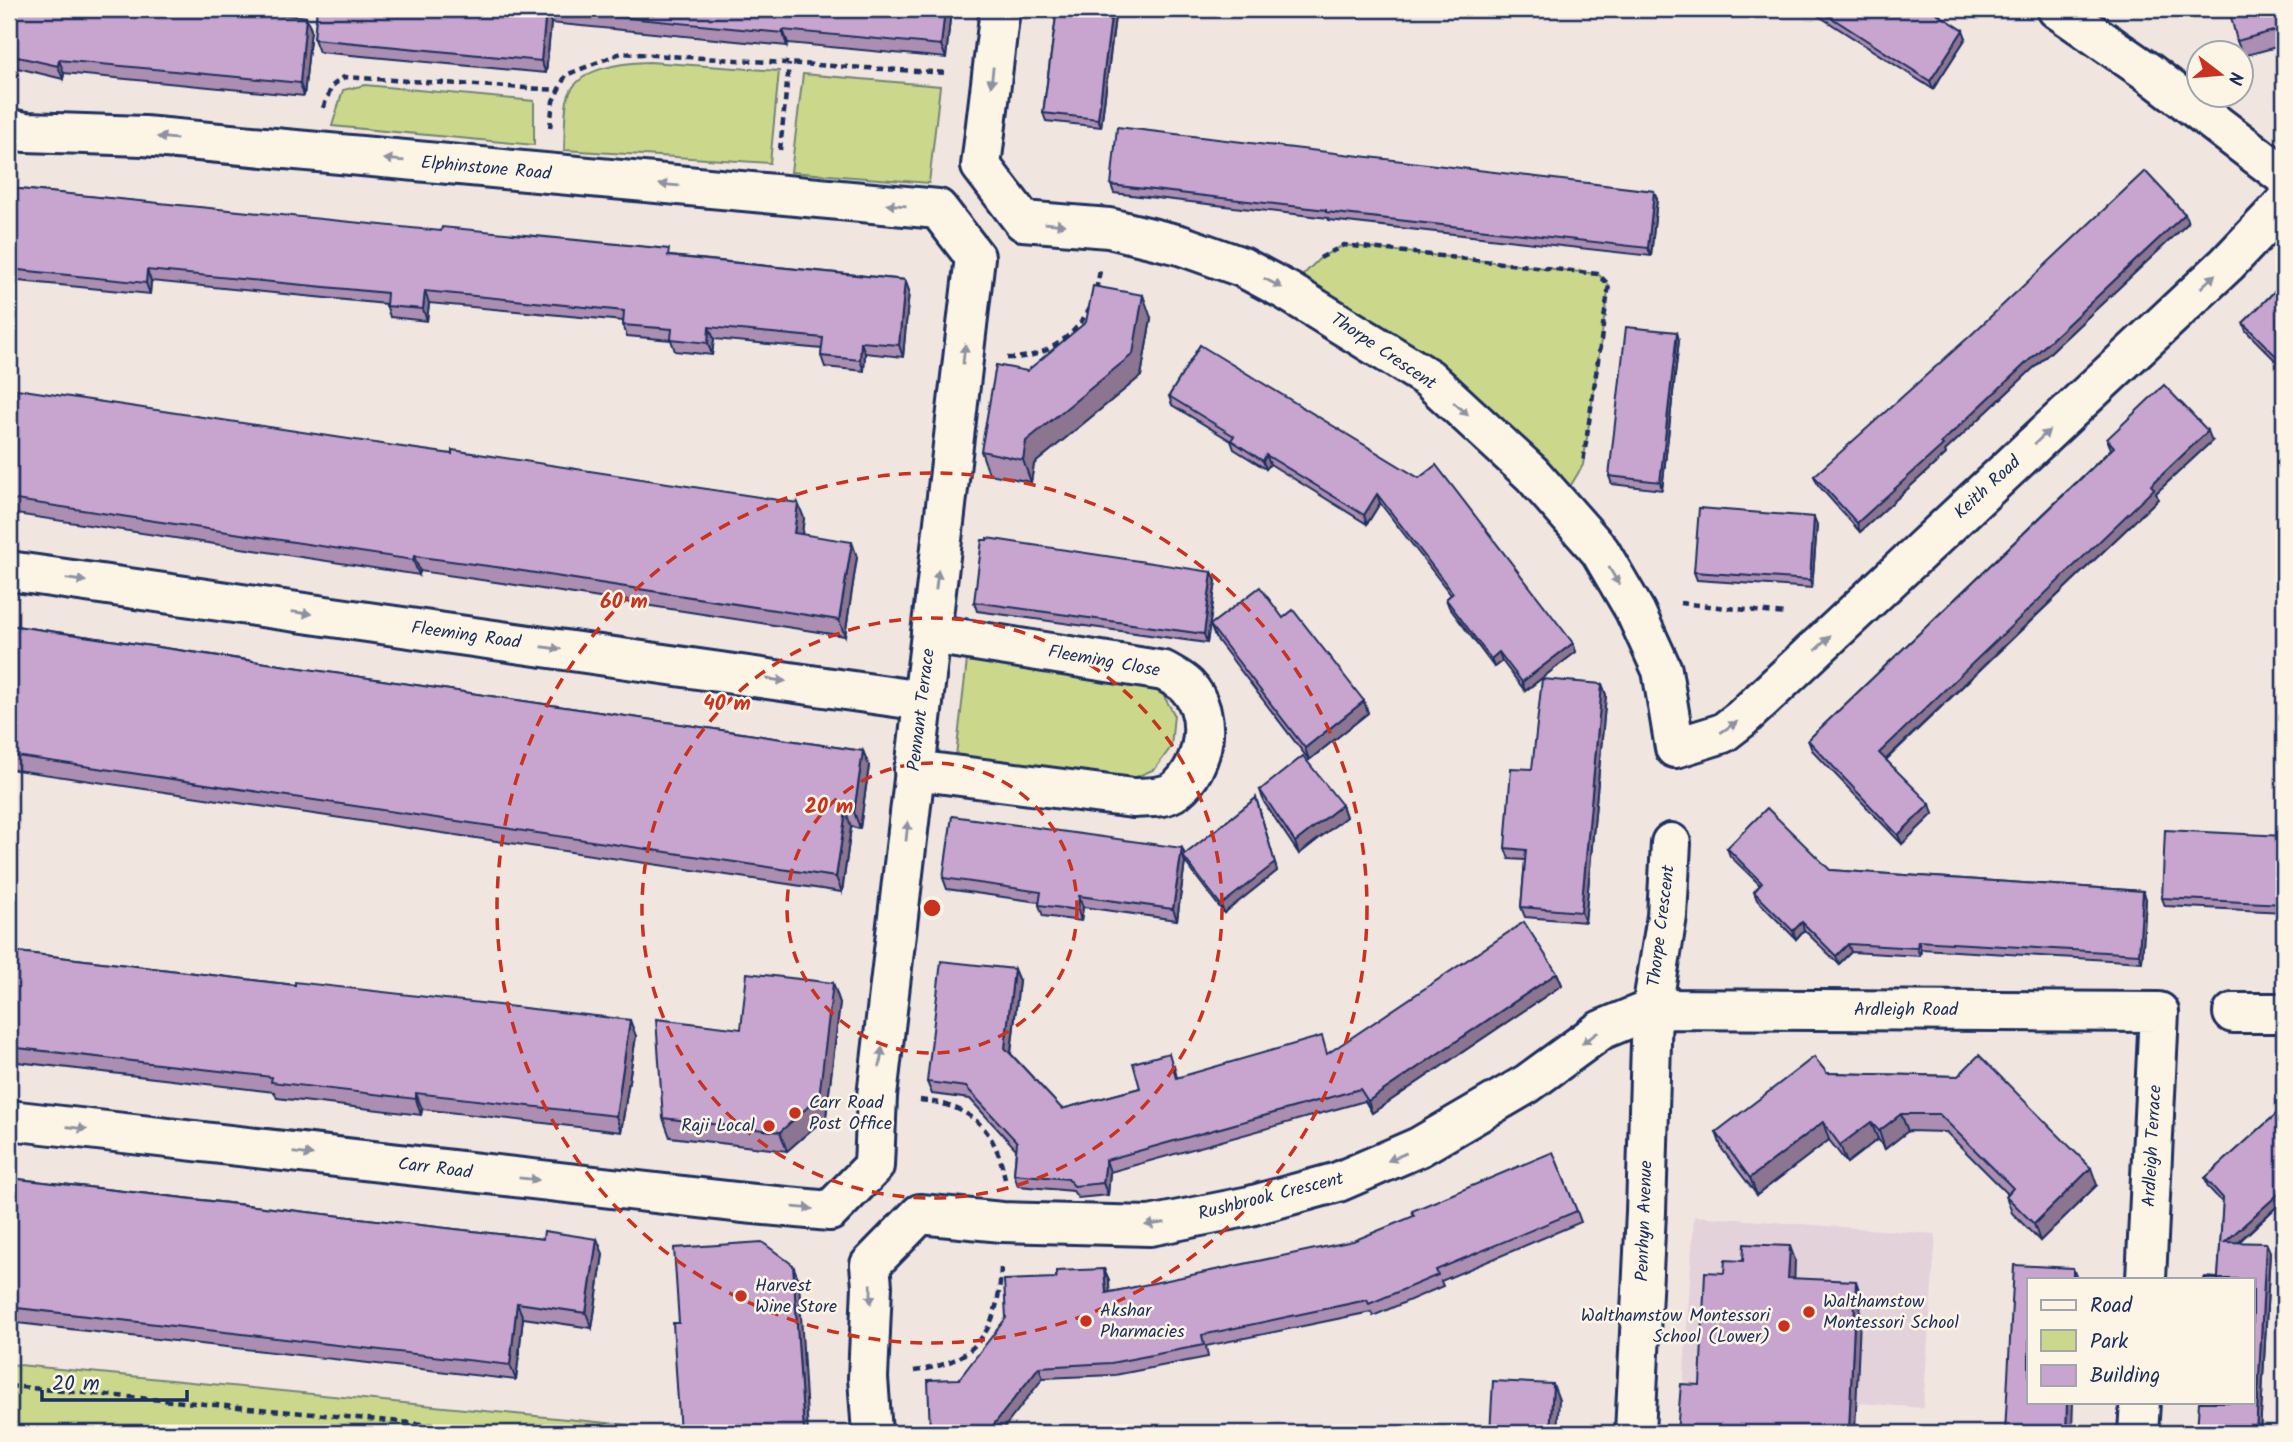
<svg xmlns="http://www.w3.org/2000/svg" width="2293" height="1442" viewBox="0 0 2293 1442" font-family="Kalam,sans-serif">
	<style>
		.built { fill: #e4d2db }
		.green { fill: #cbd88c; stroke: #738475; stroke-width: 2 }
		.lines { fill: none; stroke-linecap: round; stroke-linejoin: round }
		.minor-casing { stroke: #1b2f5e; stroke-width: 44 }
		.path { stroke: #1b2f5e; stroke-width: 4.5; stroke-dasharray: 7 5; stroke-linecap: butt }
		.minor { stroke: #fcf5e5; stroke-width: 38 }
		.wall { fill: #ab8eb1; stroke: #1b2f5e; stroke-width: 2 }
		.shaded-wall { fill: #8b7490; stroke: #1b2f5e; stroke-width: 2 }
		.building { fill: #c7a5ce; stroke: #1b2f5e; stroke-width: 2 }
		.oneway { fill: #8c92a2 }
		.ring { fill: none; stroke: #c8321e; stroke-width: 3.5; stroke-dasharray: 12 9 }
		.poi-dot { fill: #c8321e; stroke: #fcf5e5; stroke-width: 2.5 }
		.labels { text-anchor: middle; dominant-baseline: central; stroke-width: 5; stroke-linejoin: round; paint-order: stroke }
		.street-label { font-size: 18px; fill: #1b2f5e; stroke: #fcf5e5 }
		.poi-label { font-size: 18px; fill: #1b2f5e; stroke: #fcf5e5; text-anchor: start }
		.centre { fill: #c8321e; stroke: #fcf5e5; stroke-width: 3.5 }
		.ring-label { font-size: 21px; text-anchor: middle; font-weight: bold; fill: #c8321e; stroke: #fcf5e5; stroke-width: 5; stroke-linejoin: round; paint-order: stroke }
	</style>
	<rect width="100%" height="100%" fill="#f1e5e0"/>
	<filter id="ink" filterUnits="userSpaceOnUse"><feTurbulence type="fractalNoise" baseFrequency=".0143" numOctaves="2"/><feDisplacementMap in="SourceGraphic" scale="14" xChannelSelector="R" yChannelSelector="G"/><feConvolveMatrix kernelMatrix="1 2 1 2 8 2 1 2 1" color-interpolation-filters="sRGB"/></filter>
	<g filter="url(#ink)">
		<polygon class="built" points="1694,1216 1936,1234 1923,1408 1683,1389"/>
		<g class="green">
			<path d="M649,62L779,71L770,163L564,150C565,134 564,117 567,101C574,67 622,63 649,62Z"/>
			<polygon points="803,74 940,86 929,183 791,172"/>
			<polygon points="365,85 534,101 534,145 332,126 343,90"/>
			<polygon points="1344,245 1598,274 1609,285 1583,465 1559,505 1287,291 1321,257"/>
			<polygon points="967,660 1147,681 1161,691 1174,714 1171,747 1155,769 1134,778 956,756"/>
			<polygon points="9,1364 627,1425 627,1433 9,1433"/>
		</g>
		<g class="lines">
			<g class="minor-casing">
				<g id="minor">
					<polyline points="1000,9 981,166 1023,221 1109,228 1180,245 1242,267 1287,291 1428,378 1532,474 1600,551 1635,611 1662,670 1675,748 1723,733 1741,719 2227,264 2284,204"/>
					<polyline points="2057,9 2148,72 2284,176"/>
					<polyline points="9,129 26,132 144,136 938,209 975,257 877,1096 874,1166 830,1211 744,1203 9,1120"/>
					<polyline points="9,571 923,701"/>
					<path d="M914,770L1133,798C1147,797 1164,799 1176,790C1205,767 1214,714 1187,686C1181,680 1171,675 1164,671L931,634"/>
					<polyline points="2233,1013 2284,1013"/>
					<polyline points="872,1433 868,1378 872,1286 870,1265 920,1214 1002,1222 1150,1226 1250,1206 1338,1182 1419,1147 1527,1084 1601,1030 1652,1009 2159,1012 2146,1279"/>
					<polyline points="1635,1433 1646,1212 1652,1009 1667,916 1671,843"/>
					<polyline points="2138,1433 2140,1402"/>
				</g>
			</g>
			<g class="path">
				<polyline points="323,108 332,86 344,77 559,90"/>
				<polyline points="550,128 553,101 566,75 621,53 948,73"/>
				<polyline points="780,150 789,64"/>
				<polyline points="1320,258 1344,245 1598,274 1609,285 1583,463"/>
				<polyline points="1096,290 1100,271"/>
				<path d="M1007,358C1043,359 1073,339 1090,308"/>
				<polyline points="1680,603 1786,614"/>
				<path d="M920,1100C971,1105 996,1129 1005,1179"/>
				<path d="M914,1371C980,1362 1000,1326 1001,1264"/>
				<polyline points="9,1386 521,1433"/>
			</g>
			<use href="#minor" class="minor"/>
		</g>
		<g class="wall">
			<polygon points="9,9 236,9 236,10 306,17 311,30 304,96 64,73 63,79 9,66"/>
			<polygon points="317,9 951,9 946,58 788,43 787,46 551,23 546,73 319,52 314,39"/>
			<polygon points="1057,9 1116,9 1101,127 1046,121 1043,113"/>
			<polygon points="1808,9 1930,9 1966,38 1933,89"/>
			<polygon points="2284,9 2284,45 2243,56 2237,41"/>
			<polygon points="1111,185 1657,199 1651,256 1329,220 1328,218 1114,193"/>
			<polygon points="9,188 905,280 909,291 903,357 865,353 864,371 825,367 821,356 822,349 714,339 712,355 675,351 671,340 627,336 623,325 623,321 429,303 427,321 390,317 386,304 151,281 150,294 9,280"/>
			<polygon points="2188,223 1945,451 1946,454 1860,532 1818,485 1814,476"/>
			<polygon points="2284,282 2284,369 2246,331 2243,323"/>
			<polygon points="1151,318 1141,376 1034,464 1031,482 989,474 981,451 1027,371"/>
			<polygon points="1679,340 1662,490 1612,484 1609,476"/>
			<polygon points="1200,345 1573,643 1576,652 1525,691 1502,661 1494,667 1449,607 1446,599 1451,595 1380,503 1367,524 1270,464 1266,469 1234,449 1231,441 1172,405 1169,396"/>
			<polygon points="9,429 804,518 802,534 857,557 845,636 509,584 420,571 419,575 9,513"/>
			<polygon points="2107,439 2212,441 2156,493 2158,499 1886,760 1933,814 1902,844 1812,750 1808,740 2111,449"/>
			<polygon points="1817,525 1812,588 1697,580 1694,572"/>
			<polygon points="1212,572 1216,581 1207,643 977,611 974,602"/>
			<polygon points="1283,618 1364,701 1368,713 1309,760 1215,637 1210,625"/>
			<polygon points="9,625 863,751 869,766 860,828 851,827 842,892 9,769"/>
			<polygon points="1602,684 1606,695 1585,922 1525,917 1521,907 1525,860 1509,859 1505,848 1532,769"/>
			<polygon points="1260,790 1342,805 1346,817 1299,854 1264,802"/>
			<polygon points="1256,798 1277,871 1224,913 1185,862 1177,920 1083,907 1081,921 1043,916 1039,905 1039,902 947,889 943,878 1182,848 1185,855"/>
			<polygon points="2284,836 2284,912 2165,906 2162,898"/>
			<polygon points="1727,848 1830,870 2143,891 2146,899 2142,962 1921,949 1920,956 1851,952 1839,964 1804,930 1796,939 1757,900 1754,892 1760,885 1730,856"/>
			<polygon points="9,951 295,985 636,1036 621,1132 422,1109 421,1115 277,1098 274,1092 9,1061"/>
			<polygon points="1557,973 1562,985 1372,1113 1365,1101 1110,1172 1108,1195 1078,1198 1073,1191 1018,1186 1014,1174 1016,1149 970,1099 932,1094 927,1082 1019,981 1011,1054 1062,1109 1140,1088 1174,1065 1177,1078 1328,1054"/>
			<polygon points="833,983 840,1003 826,1117 787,1151 670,1137 663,1118 741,1029"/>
			<polygon points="1827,1073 1958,1076 2097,1185 2040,1241 2012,1213 2006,1196 2008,1194 1946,1132 1908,1131 1885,1149 1878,1139 1847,1163 1829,1140 1757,1195 1722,1149 1716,1132"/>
			<polygon points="2284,1107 2284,1200 2238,1243 2266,1243 2270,1252 2260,1433 2197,1433 2218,1278 2223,1203 2208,1187 2205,1178"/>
			<polygon points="9,1178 543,1239 597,1239 603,1254 592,1328 523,1318 516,1380 9,1322"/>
			<polygon points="1577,1211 1581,1222 1441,1281 1443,1286 1373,1316 1371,1312 1206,1346 1208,1357 1115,1375 1043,1378 959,1379 1056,1278 1104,1269 1109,1280 1109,1292"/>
		</g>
		<g class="shaded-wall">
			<polygon points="945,9 951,9 946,58 941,45"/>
			<polygon points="1112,9 1116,9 1101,127 1098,119"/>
			<polygon points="546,10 551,23 546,73 541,61"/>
			<polygon points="306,17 311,30 304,96 300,83"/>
			<polygon points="783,30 788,43 787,46 783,33"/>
			<polygon points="1963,30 1966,38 1933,89 1930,81"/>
			<polygon points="59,60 64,73 63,79 58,66"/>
			<polygon points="1654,191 1657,199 1651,256 1648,248"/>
			<polygon points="2185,214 2188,223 1945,451 1946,454 1860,532 1857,523 1941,443"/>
			<polygon points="147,270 151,281 150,294 146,283"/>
			<polygon points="905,280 909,291 903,357 899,345"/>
			<polygon points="425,291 429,303 427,321 423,309"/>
			<polygon points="1143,295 1151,318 1141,376 1034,464 1031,482 1023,460 1026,441"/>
			<polygon points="709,327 714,339 712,355 708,343"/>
			<polygon points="1677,332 1679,340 1662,490 1660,482"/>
			<polygon points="861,342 865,353 864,371 860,360"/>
			<polygon points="2208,431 2212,441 2156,493 2158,499 1883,762 1879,753 2151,485"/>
			<polygon points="1266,455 1270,464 1266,469 1263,461"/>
			<polygon points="1377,494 1380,503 1367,524 1364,515"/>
			<polygon points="798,503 804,518 800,548 794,533"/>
			<polygon points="1814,517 1817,525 1812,588 1810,580"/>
			<polygon points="852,542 857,557 845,636 839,620"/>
			<polygon points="414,556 420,571 419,575 413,560"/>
			<polygon points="1212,572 1216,581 1207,643 1204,634"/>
			<polygon points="1573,643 1576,652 1525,691 1522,682"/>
			<polygon points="1499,652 1502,661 1494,667 1491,659"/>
			<polygon points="1602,684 1606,695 1585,922 1581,912"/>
			<polygon points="1364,701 1368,713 1309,760 1305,748"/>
			<polygon points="863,751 869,766 860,828 854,812"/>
			<polygon points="1256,798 1277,871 1224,913 1221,905"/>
			<polygon points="1930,804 1933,814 1902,844 1898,835"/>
			<polygon points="1342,805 1346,817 1299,854 1295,842"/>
			<polygon points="846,811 851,827 842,892 836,877"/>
			<polygon points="1182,848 1186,858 1183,856 1185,862 1177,920 1173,909"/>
			<polygon points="2143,891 2146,899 2142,962 2139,954"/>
			<polygon points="1079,896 1083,907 1081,921 1078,910"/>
			<polygon points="1802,922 1804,930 1796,939 1793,931"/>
			<polygon points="1918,941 1921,949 1920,956 1917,948"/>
			<polygon points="1848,944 1851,952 1839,964 1836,956"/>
			<polygon points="1014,969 1019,981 1010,1060 1005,1048"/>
			<polygon points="1557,973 1562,985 1372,1113 1368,1101"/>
			<polygon points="833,983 840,1003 826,1117 787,1151 780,1132"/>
			<polygon points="630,1020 636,1036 621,1132 616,1116"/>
			<polygon points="416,1093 422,1109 421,1115 416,1099"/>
			<polygon points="1901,1114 1908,1131 1885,1149 1879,1131"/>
			<polygon points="1823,1122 1829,1140 1757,1195 1750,1178"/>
			<polygon points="1871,1122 1878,1139 1847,1163 1840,1145"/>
			<polygon points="1106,1160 1110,1172 1108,1195 1103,1183"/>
			<polygon points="2091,1168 2097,1185 2040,1241 2034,1224"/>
			<polygon points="2284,1189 2284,1200 2228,1251 2225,1242"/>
			<polygon points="597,1239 603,1254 592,1328 586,1313"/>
			<polygon points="2266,1243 2270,1252 2260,1433 2256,1433"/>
			<polygon points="1790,1246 1795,1260 1794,1292 1788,1278"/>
			<polygon points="793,1265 799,1281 808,1433 804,1433"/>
			<polygon points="2073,1268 2077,1279 2073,1279"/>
			<polygon points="1104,1269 1109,1280 1110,1305 1106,1293"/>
			<polygon points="1856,1281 1861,1296 1855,1433 1849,1429"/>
			<polygon points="517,1303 523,1318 516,1380 510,1365"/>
			<polygon points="1039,1367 1043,1378 1000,1433 987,1433"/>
			<polygon points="1553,1384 1559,1400 1557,1433 1550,1433"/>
			<polygon points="2067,1402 2073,1402 2072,1433 2066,1433 2066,1432"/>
		</g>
		<g class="building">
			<polygon points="9,9 230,9 230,10 306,17 300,83 59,60 58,66 9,55"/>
			<polygon points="317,9 945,9 941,45 783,30 783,33 546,10 541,61 314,39"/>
			<polygon points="1057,9 1112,9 1098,119 1043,113"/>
			<polygon points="1818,9 1930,9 1963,30 1930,81"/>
			<polygon points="2229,9 2284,9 2284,28 2237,41"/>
			<polygon points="1117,127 1654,191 1648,248 1326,212 1326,210 1111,185"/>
			<polygon points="2145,171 2185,214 1941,443 1943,445 1857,523 1814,476 1971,335"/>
			<polygon points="9,188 441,231 442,227 669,249 668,256 905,280 899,345 861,342 860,360 821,356 823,338 709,327 708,343 671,339 672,329 623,325 624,311 425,291 423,309 386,306 387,293 147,270 146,283 9,269"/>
			<polygon points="2284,282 2284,364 2243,323"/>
			<polygon points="1093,286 1143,295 1133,354 1026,441 1023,460 981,451 996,365 1027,371 1086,322"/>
			<polygon points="1626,327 1677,332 1660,482 1609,476"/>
			<polygon points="1200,345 1419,478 1436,465 1573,643 1522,682 1499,652 1491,659 1446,599 1453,593 1377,494 1364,515 1266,455 1263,461 1231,440 1234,436 1169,396"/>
			<polygon points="2164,385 2208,431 2151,485 2154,489 1879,753 1930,804 1898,835 1808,740 2114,447 2107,439"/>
			<polygon points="17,389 395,446 452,454 452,450 798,503 794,533 852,542 839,620 503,568 414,556 413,560 9,499 9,429 10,429"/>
			<polygon points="1699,508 1814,517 1810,580 1694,572"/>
			<polygon points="987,538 1212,572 1204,634 974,602 982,540 987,540"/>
			<polygon points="1260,587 1283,618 1293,610 1364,701 1305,748 1210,625"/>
			<polygon points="9,625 863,751 854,812 846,811 836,877 9,755"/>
			<polygon points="1542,679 1602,684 1581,912 1521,907 1526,850 1505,848 1511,768 1532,769"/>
			<polygon points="1303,756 1342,805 1295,842 1260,790"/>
			<polygon points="1256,798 1275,863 1221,905 1183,856"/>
			<polygon points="1767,808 1830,870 2143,891 2139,954 1918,941 1917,948 1848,944 1836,956 1802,922 1793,931 1754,892 1762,883 1727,848"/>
			<polygon points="952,816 1182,848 1173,909 1079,896 1078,910 1039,905 1041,892 943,878"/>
			<polygon points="2165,830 2284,836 2284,904 2162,898"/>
			<polygon points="1524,922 1557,973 1368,1101 1360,1089 1106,1160 1103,1183 1074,1186 1068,1179 1014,1174 1017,1142 966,1087 927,1082 941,961 1014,969 1005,1048 1062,1109 1140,1088 1133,1063 1169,1053 1176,1078 1322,1036 1327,1054"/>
			<polygon points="9,951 295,985 295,982 630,1020 616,1116 416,1093 416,1099 271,1082 272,1077 9,1047"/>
			<polygon points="747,973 833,983 819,1097 780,1132 663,1118 656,1019 741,1029"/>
			<polygon points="1979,1055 2091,1168 2034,1224 2006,1196 2013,1188 1939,1114 1901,1114 1879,1131 1871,1122 1840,1145 1823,1122 1750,1178 1716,1132 1814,1057 1827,1073 1958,1076"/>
			<polygon points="2284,1107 2284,1189 2225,1242 2266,1243 2256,1433 2197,1433 2199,1402 2253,1402 2253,1279 2204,1279 2205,1277 2218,1278 2223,1198 2205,1178"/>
			<polygon points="1553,1152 1577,1211 1436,1270 1438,1275 1369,1304 1367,1300 1202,1335 1204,1345 1111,1363 1039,1367 987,1433 930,1433 928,1380 959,1379 1006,1318 1004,1280 1056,1278 1056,1271 1104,1269 1106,1293 1353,1241 1414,1216 1412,1211"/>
			<polygon points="9,1178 543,1239 544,1231 597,1239 586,1313 517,1303 510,1365 9,1307"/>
			<polygon points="762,1242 793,1265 804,1433 680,1433 673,1323 679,1323 674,1248"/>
			<polygon points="1744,1244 1790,1246 1788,1278 1856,1281 1849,1429 1907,1433 1677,1433 1681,1384 1700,1385 1705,1272 1724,1273 1725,1260 1743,1261"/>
			<polygon points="2014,1265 2073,1268 2073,1279 2029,1279 2029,1402 2067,1402 2066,1432 2059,1431 2059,1433 2005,1433"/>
			<polygon points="1493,1381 1553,1384 1550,1433 1490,1433"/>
		</g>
		<defs><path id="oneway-solid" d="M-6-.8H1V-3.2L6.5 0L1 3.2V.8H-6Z" transform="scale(1.75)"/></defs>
		<g class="oneway">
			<use href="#oneway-solid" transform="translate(992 77) rotate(97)"/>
			<use href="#oneway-solid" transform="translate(167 138) rotate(-174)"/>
			<use href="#oneway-solid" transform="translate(394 160) rotate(-175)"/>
			<use href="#oneway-solid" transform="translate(669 185) rotate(-175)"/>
			<use href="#oneway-solid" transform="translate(896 205) rotate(-175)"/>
			<use href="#oneway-solid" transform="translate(1055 224) rotate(5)"/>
			<use href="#oneway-solid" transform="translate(2208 281) rotate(-43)"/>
			<use href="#oneway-solid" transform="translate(1273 283) rotate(27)"/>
			<use href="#oneway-solid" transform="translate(964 354) rotate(-84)"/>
			<use href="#oneway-solid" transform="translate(1461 409) rotate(42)"/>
			<use href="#oneway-solid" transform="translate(2042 437) rotate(-43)"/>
			<use href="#oneway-solid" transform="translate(1614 576) rotate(60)"/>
			<use href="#oneway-solid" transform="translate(76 580) rotate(8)"/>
			<use href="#oneway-solid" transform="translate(937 580) rotate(-83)"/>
			<use href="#oneway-solid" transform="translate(302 613) rotate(8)"/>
			<use href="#oneway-solid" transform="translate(1823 643) rotate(-43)"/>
			<use href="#oneway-solid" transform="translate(551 648) rotate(8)"/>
			<use href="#oneway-solid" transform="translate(776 680) rotate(8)"/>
			<use href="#oneway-solid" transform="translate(1729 727) rotate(-34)"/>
			<use href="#oneway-solid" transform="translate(907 831) rotate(-84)"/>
			<use href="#oneway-solid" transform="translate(1590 1038) rotate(144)"/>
			<use href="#oneway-solid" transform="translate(881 1057) rotate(-83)"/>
			<use href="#oneway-solid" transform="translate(77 1128) rotate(7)"/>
			<use href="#oneway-solid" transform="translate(303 1154) rotate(7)"/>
			<use href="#oneway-solid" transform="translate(1397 1157) rotate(157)"/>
			<use href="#oneway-solid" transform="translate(529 1179) rotate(6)"/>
			<use href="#oneway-solid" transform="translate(803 1208) rotate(5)"/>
			<use href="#oneway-solid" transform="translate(1155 1224) rotate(172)"/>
			<use href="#oneway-solid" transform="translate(871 1294) rotate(91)"/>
		</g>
	</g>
	<g class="ring">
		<circle cx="932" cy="908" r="145"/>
		<circle cx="932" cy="908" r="290"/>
		<circle cx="932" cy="908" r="435"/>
	</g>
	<g class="poi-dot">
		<circle cx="795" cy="1113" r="7"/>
		<circle cx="769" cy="1126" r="7"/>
		<circle cx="741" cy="1296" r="7"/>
		<circle cx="1809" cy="1312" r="7"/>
		<circle cx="1086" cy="1321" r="7"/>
		<circle cx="1784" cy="1326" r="7"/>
	</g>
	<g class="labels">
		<g class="street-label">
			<text transform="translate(486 169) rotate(5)">Elphinstone Road</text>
			<text transform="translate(1383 352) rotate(34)">Thorpe Crescent</text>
			<text transform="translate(1988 488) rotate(-43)">Keith Road</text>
			<text transform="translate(466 636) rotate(8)">Fleeming Road</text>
			<text transform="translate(1104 662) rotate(10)">Fleeming Close</text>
			<text transform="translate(922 710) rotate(-83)">Pennant Terrace</text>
			<text transform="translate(1662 926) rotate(-83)">Thorpe Crescent</text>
			<text x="1906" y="1010">Ardleigh Road</text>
			<text transform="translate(2153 1146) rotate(-87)">Ardleigh Terrace</text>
			<text transform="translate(435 1169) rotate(7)">Carr Road</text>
			<text transform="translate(1271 1197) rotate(-14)">Rushbrook Crescent</text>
			<text transform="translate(1645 1221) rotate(-88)">Penrhyn Avenue</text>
		</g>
		<g class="poi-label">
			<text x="809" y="1103">Carr Road<tspan x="809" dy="21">Post Office</tspan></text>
			<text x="755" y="1126" text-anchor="end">Raji Local</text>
			<text x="755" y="1286">Harvest<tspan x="755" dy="21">Wine Store</tspan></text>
			<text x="1823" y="1302">Walthamstow<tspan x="1823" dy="21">Montessori School</tspan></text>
			<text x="1100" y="1311">Akshar<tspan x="1100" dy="21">Pharmacies</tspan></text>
			<text x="1770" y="1316" text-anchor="end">Walthamstow Montessori<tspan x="1770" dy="21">School (Lower)</tspan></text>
		</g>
	</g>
	<circle cx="932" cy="908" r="10" class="centre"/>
	<g class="ring-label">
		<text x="624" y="608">60 m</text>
		<text x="727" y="710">40 m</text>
		<text x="829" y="813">20 m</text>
	</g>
	<rect width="2293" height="1442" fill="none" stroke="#fcf5e5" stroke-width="35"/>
	<rect x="18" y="18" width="2258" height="1407" fill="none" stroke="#1b2f5e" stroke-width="2.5" filter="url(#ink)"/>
	<rect x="2027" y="1278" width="228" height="126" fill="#fcf5e5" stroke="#a2a6af" stroke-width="2"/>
	<rect x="2041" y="1300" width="35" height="10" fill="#fcf5e5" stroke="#a2a6af" stroke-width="2"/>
	<text x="2090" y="1312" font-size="21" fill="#1b2f5e">Road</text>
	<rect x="2041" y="1330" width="35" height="21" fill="#cbd88c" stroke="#a2a6af" stroke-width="2"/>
	<text x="2090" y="1348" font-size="21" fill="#1b2f5e">Park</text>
	<rect x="2041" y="1365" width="35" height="21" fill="#c7a5ce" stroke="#a2a6af" stroke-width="2"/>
	<text x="2090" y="1382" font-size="21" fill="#1b2f5e">Building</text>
	<g transform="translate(2220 74) rotate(106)"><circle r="33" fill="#fcf5e5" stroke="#a2a6af" stroke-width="2"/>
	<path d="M0-5L12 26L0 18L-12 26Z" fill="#c8321e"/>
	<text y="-10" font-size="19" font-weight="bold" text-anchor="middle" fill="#1b2f5e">N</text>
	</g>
	<path d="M42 1390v10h145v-10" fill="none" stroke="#1b2f5e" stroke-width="3.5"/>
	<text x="52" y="1390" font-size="21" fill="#1b2f5e" stroke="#fcf5e5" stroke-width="5" paint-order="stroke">20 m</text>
</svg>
